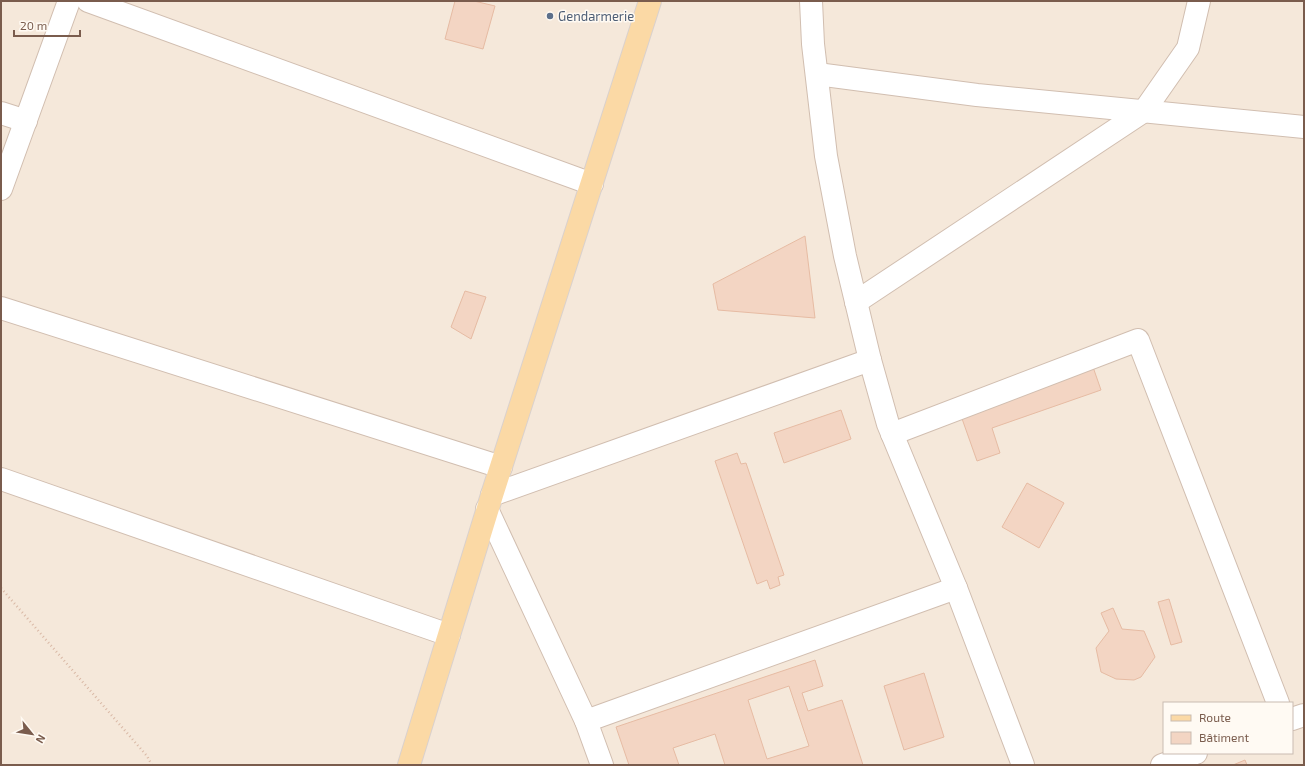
<svg xmlns="http://www.w3.org/2000/svg" width="1305" height="766" viewBox="0 0 1305 766" font-family="'Exo 2',sans-serif">
	<style>
		.residential { fill: #f5e8da; fill-rule: evenodd }
		.building { fill: #f3d5c3; stroke: #e6bba3; fill-rule: evenodd }
		.lines { fill: none; stroke-linecap: round; stroke-linejoin: round }
		.minor-casing { stroke: #d1beb0; stroke-width: 24 }
		.major-casing { stroke: #dad1cd; stroke-width: 24 }
		.path { stroke: #d9b8a5; stroke-width: 2.5; stroke-dasharray: 1 3; stroke-linecap: butt }
		.minor { stroke: #fff; stroke-width: 22 }
		.major { stroke: #fbd9a5; stroke-width: 22 }
		.service-dot { fill: #5c6f8a; stroke: #fffaf3; stroke-width: 1.5 }
		.labels { text-anchor: middle; dominant-baseline: central; stroke-width: 3; stroke-linejoin: round; paint-order: stroke }
		.service-label { font-size: 13px; fill: #4e5e75; stroke: #fffaf3; text-anchor: start }
	</style>
	<rect width="100%" height="100%" fill="#fdf6ec"/>
	<path class="residential" d="M1,1H1304V765H1ZM1164,703H1292V753H1164Z"/>
	<g class="building">
		<polygon points="455,1 474,1 495,6 483,49 445,39"/>
		<polygon points="805,236 815,318 718,310 713,284"/>
		<polygon points="465,291 486,297 471,339 451,327"/>
		<polygon points="1093,367 1101,390 992,428 1000,453 977,461 960,413"/>
		<polygon points="841,410 851,439 784,463 774,433"/>
		<polygon points="737,453 741,464 746,463 784,575 778,577 780,585 770,589 767,580 757,584 715,461"/>
		<polygon points="1027,483 1064,503 1039,548 1002,527"/>
		<polygon points="1169,599 1182,642 1171,645 1158,602"/>
		<polygon points="1113,608 1122,629 1144,631 1155,657 1141,677 1134,680 1116,679 1101,672 1096,648 1109,631 1101,613"/>
		<path d="M815,660L823,686L802,693L808,711L842,700L863,765H725L715,734L673,748L679,765H629L616,727ZM789,686L809,746L767,759L748,700Z"/>
		<polygon points="924,673 944,737 904,750 884,686"/>
		<polygon points="1245,760 1247,765 1233,765"/>
	</g>
	<g class="lines">
		<g class="minor-casing">
			<g id="minor">
				<polyline points="88,1 592,184"/>
				<polyline points="811,1 813,44 826,156 845,256 870,360 888,424 956,588 1023,765"/>
				<polyline points="817,74 977,95 1304,127"/>
				<polyline points="1,113 26,121"/>
				<polyline points="1,189 69,1"/>
				<polyline points="856,302 1144,111 1188,48 1199,1"/>
				<polyline points="1,308 501,467"/>
				<polyline points="892,434 1138,340 1278,703"/>
				<polyline points="1,479 449,635"/>
				<polyline points="492,495 870,360"/>
				<polyline points="487,509 586,721 602,765"/>
				<polyline points="1292,719 1304,715"/>
				<polyline points="586,721 956,588"/>
				<polyline points="1162,765 1196,753"/>
			</g>
		</g>
		<g class="major-casing">
			<polyline id="major" points="409,765 492,495 650,1"/>
		</g>
		<polyline class="path" points="1,588 147,756 152,765"/>
		<use href="#minor" class="minor"/>
		<use href="#major" class="major"/>
	</g>
	<circle class="service-dot" cx="550" cy="16" r="4"/>
	<g class="labels">
		<g class="service-label">
			<text x="558" y="16">Gendarmerie</text>
		</g>
	</g>
	<rect width="1305" height="766" fill="none" stroke="#7a5c4d" stroke-width="4"/>
	<rect x="1163" y="702" width="130" height="52" fill="#fffaf3" stroke="#cabbb1"/>
	<rect x="1171" y="715" width="20" height="6" fill="#fbd9a5" stroke="#cabbb1"/>
	<text x="1199" y="722" font-size="12" fill="#7a5c4d">Route</text>
	<rect x="1171" y="732" width="20" height="12" fill="#f3d5c3" stroke="#cabbb1"/>
	<text x="1199" y="742" font-size="12" fill="#7a5c4d">Bâtiment</text>
	<g transform="translate(32 734) rotate(120)" stroke="#fffaf3" stroke-width="3" paint-order="stroke">
	<path d="M0-3L7 15L0 10L-7 15Z" fill="#7a5c4d"/>
	<text y="-6" font-size="11" font-weight="bold" text-anchor="middle" fill="#7a5c4d">N</text>
	</g>
	<path d="M14 30v6h66v-6" fill="none" stroke="#7a5c4d" stroke-width="2"/>
	<text x="20" y="30" font-size="12" fill="#7a5c4d" stroke="#fffaf3" stroke-width="3" paint-order="stroke">20 m</text>
</svg>
